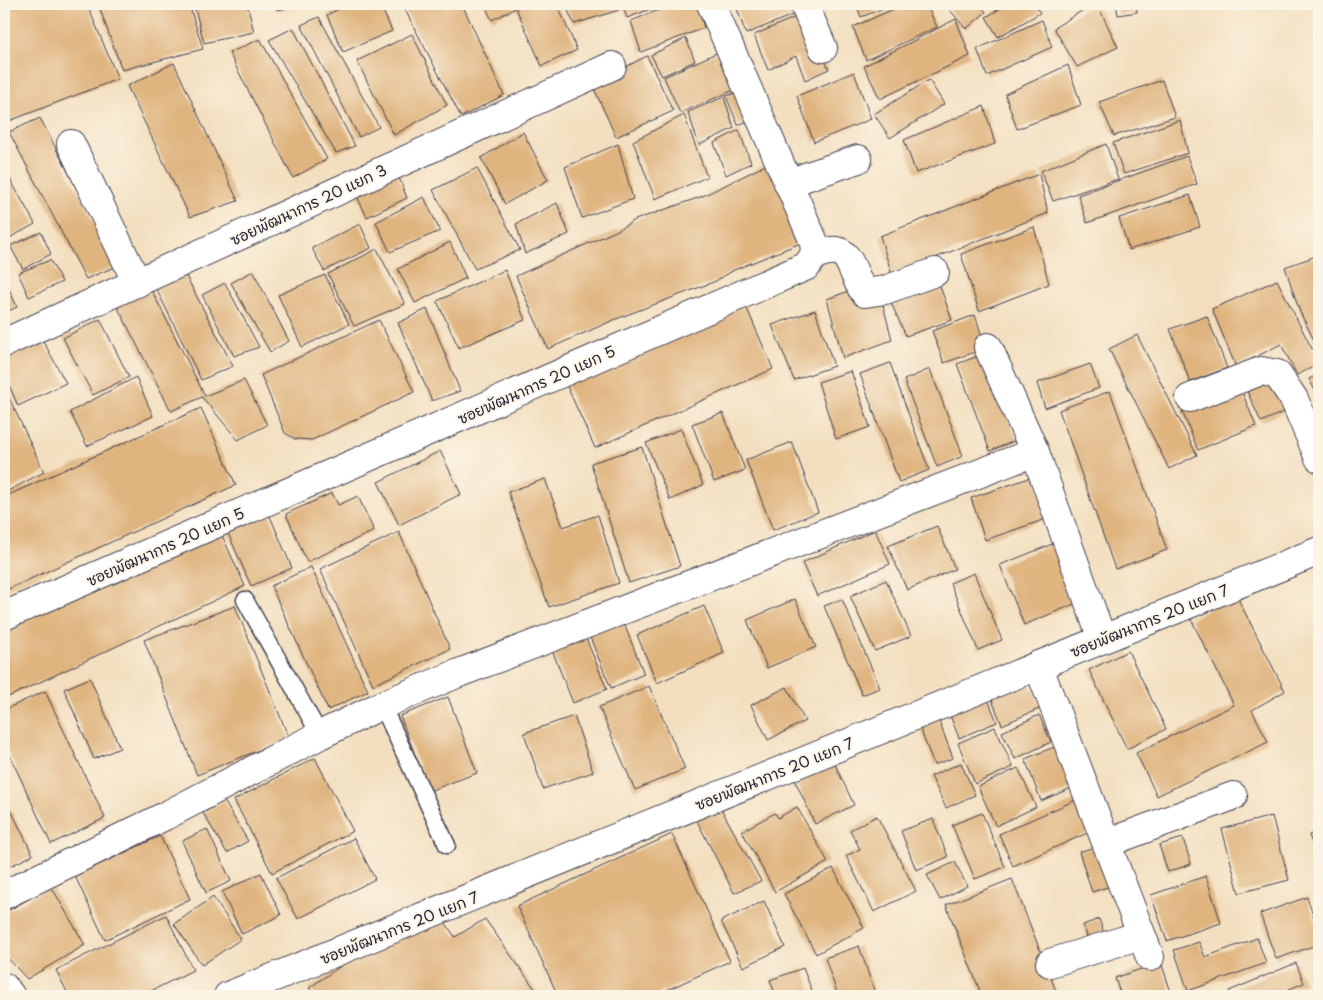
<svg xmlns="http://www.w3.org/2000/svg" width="1323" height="1000" viewBox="0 0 1323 1000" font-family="'Playpen Sans','Playpen Sans Thai',sans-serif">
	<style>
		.building { fill: #dfb47f }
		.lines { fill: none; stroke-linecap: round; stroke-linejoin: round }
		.service-casing { stroke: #413e4f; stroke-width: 19 }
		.minor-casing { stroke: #413e4f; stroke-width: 30 }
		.tertiary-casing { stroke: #413e4f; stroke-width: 30 }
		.service { stroke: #fff; stroke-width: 16 }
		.minor { stroke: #fff; stroke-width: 28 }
		.tertiary { stroke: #fff; stroke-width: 28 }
		.labels { text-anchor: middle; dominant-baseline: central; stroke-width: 4; stroke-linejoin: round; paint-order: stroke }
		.street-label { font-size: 15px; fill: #22223b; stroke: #fcf5e5 }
	</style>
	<rect width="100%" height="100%" fill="#fcf5e5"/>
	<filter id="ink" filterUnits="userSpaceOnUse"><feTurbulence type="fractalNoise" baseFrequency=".02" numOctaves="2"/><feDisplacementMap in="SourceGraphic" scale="10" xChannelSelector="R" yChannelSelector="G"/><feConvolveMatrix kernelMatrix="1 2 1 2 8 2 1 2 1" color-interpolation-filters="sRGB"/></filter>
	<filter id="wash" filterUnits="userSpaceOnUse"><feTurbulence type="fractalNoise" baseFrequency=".0096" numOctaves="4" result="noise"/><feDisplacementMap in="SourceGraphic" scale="20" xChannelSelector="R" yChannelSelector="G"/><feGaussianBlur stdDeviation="1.12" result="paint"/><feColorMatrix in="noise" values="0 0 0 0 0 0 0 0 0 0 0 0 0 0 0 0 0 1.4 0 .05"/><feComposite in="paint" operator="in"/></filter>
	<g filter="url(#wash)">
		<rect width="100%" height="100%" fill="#f3dfc0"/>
		<g id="blocks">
			<g class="building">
				<polygon points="4,4 87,4 118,79 4,123"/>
				<polygon points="98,4 189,4 203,49 122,70"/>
				<polygon points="212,4 247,4 254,32 204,43 195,9"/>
				<polygon points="275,4 304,4 304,5 277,10"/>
				<polygon points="348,4 380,4 392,31 343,52 327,15"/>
				<polygon points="402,4 462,4 504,95 461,117"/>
				<polygon points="484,4 557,4 577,50 542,66 516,8 492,20"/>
				<polygon points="565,4 617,4 619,10 574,24"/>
				<polygon points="622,4 664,4 627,18"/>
				<polygon points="674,4 697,4 704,28 641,52 631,21"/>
				<polygon points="741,4 799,4 802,11 746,34 736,6"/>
				<polygon points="856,4 895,4 861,17"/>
				<polygon points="905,4 926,4 937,27 866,60 853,27"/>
				<polygon points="945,4 980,4 986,12 966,29"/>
				<polygon points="1008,4 1034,4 1040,13 998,37 986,17"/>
				<polygon points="1093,4 1097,4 1118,47 1077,67 1054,28"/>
				<polygon points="1116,4 1136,4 1137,12 1118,15"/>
				<polygon points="803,14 829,69 805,80 796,56 768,70 754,35"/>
				<polygon points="319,17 379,127 359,137 301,25"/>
				<polygon points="956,19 970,56 880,99 864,66"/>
				<polygon points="1042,20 1052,47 987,76 977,49"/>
				<polygon points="293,28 355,146 336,153 269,40"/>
				<polygon points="412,34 447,105 394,135 357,61"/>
				<polygon points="686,38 695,61 662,76 651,55"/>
				<polygon points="260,39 327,159 293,178 229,53"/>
				<polygon points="725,49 739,88 680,113 664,77"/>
				<polygon points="647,56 673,111 616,137 592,84"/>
				<polygon points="174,63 238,201 190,217 127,86"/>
				<polygon points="1068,65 1081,105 1017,129 1005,94"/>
				<polygon points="854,72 871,119 814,142 797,96"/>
				<polygon points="929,80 944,104 890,138 874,114"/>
				<polygon points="1162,80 1175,117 1114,136 1099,102"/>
				<polygon points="745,90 755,118 738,125 726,96"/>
				<polygon points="724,97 734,128 699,145 688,112"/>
				<polygon points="984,106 995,144 916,173 904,140"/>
				<polygon points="684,115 707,177 655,199 633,141"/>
				<polygon points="40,118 117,266 86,279 9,132"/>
				<polygon points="1180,120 1188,153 1124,174 1113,143"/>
				<polygon points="739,130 751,163 726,175 714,143"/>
				<polygon points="523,132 548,180 505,204 481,158"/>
				<polygon points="618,144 633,199 582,218 565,167"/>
				<polygon points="1106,144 1118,179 1053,201 1041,171"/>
				<polygon points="1187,156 1197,184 1087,223 1078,195"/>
				<polygon points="774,161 808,240 734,270 716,281 616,319 548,349 516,276 618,230 635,220 703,196"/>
				<polygon points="4,168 35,224 4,241"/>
				<polygon points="477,168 520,250 475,269 433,190"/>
				<polygon points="396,170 407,198 367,217 355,192"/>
				<polygon points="1039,174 1048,213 892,275 880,236"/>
				<polygon points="1190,195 1200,227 1129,250 1119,218"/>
				<polygon points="424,197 440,231 390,252 376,222"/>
				<polygon points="557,203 569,234 525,254 516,224"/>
				<polygon points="360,224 371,248 324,271 312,248"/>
				<polygon points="1034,227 1049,284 979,311 961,254"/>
				<polygon points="41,232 51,254 23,269 10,246"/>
				<polygon points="450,242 466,278 415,303 398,269"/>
				<polygon points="377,249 405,304 354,326 328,274"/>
				<polygon points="1319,255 1319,343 1316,344 1300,312 1285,267"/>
				<polygon points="50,260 62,282 29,297 18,273"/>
				<polygon points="505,270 525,320 459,348 437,301"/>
				<polygon points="253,271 289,341 270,352 231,283"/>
				<polygon points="935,272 952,320 906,336 887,294"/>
				<polygon points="185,274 233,366 201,380 156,288"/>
				<polygon points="325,275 349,324 302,347 278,295"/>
				<polygon points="4,278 17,307 4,313"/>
				<polygon points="1277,280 1312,349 1319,346 1319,364 1297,375 1281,344 1236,367 1212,309"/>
				<polygon points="225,283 259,347 234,356 202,295"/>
				<polygon points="857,288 880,293 892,340 843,358 827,299"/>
				<polygon points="151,289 205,396 244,380 267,425 238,440 202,397 171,411 117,306"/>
				<polygon points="745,304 773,369 595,448 566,384"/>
				<polygon points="427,309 460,391 432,401 398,323"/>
				<polygon points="815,310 834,366 794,380 772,325"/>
				<polygon points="975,315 986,348 944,363 932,331"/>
				<polygon points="1207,316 1227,368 1190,382 1170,329"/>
				<polygon points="100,319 129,377 93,395 63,338"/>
				<polygon points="379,320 414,392 312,440 295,439 285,433 261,375"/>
				<polygon points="1137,335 1197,455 1169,469 1109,349"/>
				<polygon points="41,337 66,383 18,406 4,373 4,354"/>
				<polygon points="983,354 1017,440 990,451 957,364"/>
				<polygon points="890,363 929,470 899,482 860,374"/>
				<polygon points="1090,364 1099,388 1045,408 1037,383"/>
				<polygon points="1283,364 1301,404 1261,422 1243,382"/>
				<polygon points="930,369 963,456 937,467 904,380"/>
				<polygon points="851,371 870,427 836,439 818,382"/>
				<polygon points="1319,374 1319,398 1309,379"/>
				<polygon points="136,377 153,416 87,446 70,412"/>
				<polygon points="4,387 44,472 4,493"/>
				<polygon points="1240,387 1256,426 1198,450 1182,411"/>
				<polygon points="1110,391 1167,550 1115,569 1059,410"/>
				<polygon points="201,408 236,485 4,591 4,497"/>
				<polygon points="723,413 745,470 714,482 692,424"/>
				<polygon points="681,429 703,485 670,500 646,443"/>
				<polygon points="792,442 818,512 773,530 746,460"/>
				<polygon points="642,447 680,566 629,583 591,463"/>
				<polygon points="440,451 461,494 399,525 378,482"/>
				<polygon points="1035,476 1049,518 985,540 971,498"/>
				<polygon points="545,479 563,527 598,515 619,583 549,607 508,492"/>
				<polygon points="332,493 338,505 358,496 374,531 307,562 286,514"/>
				<polygon points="269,514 292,568 251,586 228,533"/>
				<polygon points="937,526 955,569 907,590 888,546"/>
				<polygon points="219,529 245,586 4,699 4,628"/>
				<polygon points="875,530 890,564 817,596 802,563"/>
				<polygon points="399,532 450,649 373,685 320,569"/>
				<polygon points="1055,543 1079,602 1024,625 1000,565"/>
				<polygon points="311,567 368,691 328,710 271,586"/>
				<polygon points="974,573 1002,640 978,650 950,583"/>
				<polygon points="886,580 911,636 875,651 850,596"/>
				<polygon points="1236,595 1285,691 1252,710 1268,742 1157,796 1136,753 1234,705 1191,619"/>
				<polygon points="795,599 816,647 767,668 747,620"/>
				<polygon points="842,599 880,688 862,695 824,606"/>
				<polygon points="235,606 289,738 197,775 144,640"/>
				<polygon points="704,606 724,653 657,683 637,635"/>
				<polygon points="623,621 644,674 611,688 589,635"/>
				<polygon points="585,636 607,689 573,703 552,650"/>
				<polygon points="1128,651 1166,729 1127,749 1089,670"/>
				<polygon points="1026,674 1041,708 1002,725 988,690"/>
				<polygon points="90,678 120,748 94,759 64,689"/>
				<polygon points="649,686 685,769 635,790 599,707"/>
				<polygon points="787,687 805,721 768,740 751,705"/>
				<polygon points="45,691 105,818 51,844 4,743 4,710"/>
				<polygon points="985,692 997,722 959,738 947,708"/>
				<polygon points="448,697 477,773 429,791 400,716"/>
				<polygon points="1039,715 1051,742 1015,759 1002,732"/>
				<polygon points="574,716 593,772 543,789 524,733"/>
				<polygon points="937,716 953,758 934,765 918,723"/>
				<polygon points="995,727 1013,767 975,784 958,743"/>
				<polygon points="1059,745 1076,786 1041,801 1025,759"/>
				<polygon points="315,758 353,831 272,873 234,800"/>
				<polygon points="832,758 854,805 815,824 793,776"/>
				<polygon points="961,763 975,795 946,808 931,776"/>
				<polygon points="1018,768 1036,807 996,826 978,787"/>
				<polygon points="1078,799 1092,831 1013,866 999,834"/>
				<polygon points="224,801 248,841 227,853 203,813"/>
				<polygon points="719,805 761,881 734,893 694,815"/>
				<polygon points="797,807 828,862 775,892 742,831 775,813 778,818"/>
				<polygon points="11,810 33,855 4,869 4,814"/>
				<polygon points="982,813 1005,867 975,879 952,825"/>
				<polygon points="877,816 916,891 874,912 846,856 860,849 850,830"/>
				<polygon points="1272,816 1289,880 1239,893 1222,829"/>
				<polygon points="933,819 948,857 916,870 901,831"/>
				<polygon points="207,829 231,881 206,893 182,841"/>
				<polygon points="1319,831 1319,862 1309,835"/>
				<polygon points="672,834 730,961 654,996 558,996 517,906"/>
				<polygon points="160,836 190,899 105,940 75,876"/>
				<polygon points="354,838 375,879 298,919 276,878"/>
				<polygon points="1183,838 1191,864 1168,872 1159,845"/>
				<polygon points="1101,845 1114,885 1092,892 1079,852"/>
				<polygon points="955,862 967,886 940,900 927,875"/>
				<polygon points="833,868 864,928 816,954 784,894"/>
				<polygon points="261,873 281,915 242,934 222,892"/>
				<polygon points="1206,876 1221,923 1167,941 1151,895"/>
				<polygon points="1012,879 1058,996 982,996 946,905"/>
				<polygon points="51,886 85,945 27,979 4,954 4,913"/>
				<polygon points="213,897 241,939 202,965 174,924"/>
				<polygon points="1307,897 1319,932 1319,944 1276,959 1260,914"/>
				<polygon points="764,901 785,947 743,967 721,921"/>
				<polygon points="166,915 193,970 141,996 69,996 56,970"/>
				<polygon points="485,919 540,996 316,996 309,988 355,956 444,921 455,937"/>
				<polygon points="1099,919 1105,936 1089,942 1083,925"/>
				<polygon points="1257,938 1266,963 1188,991 1174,950 1199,942 1205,957"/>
				<polygon points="859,946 875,993 866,996 838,996 825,958"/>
				<polygon points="1161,962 1172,995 1121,996 1115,978"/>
				<polygon points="1296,963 1304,983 1273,996 1232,996 1229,991"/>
				<polygon points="803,968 814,996 776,996 770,980"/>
			</g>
		</g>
	</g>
	<g filter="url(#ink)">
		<use href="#blocks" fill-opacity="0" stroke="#413e4f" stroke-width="1"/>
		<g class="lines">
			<g class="service-casing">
				<g id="service">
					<polyline points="245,600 320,735"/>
					<polyline points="382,705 447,845"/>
				</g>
			</g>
			<g class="minor-casing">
				<g id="minor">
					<polyline points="804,4 823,48"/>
					<polyline points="71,144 137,283"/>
					<polyline points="788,183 858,159"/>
					<path d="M815,254C822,253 830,250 836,251C852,253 855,283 865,293L885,290L935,272"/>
					<polyline points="4,343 612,66"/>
					<polyline points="988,347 1035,452 1102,639"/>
					<polyline points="1190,398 1261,371 1277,374 1294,399 1319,458"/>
					<polyline points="4,616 807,266 815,254 814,242 711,4"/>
					<polyline points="1038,665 1150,957"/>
					<polyline points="1107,843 1233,796"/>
					<polyline points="4,895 165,816 320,735 382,705 459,673 1035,452"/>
					<polyline points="1050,963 1141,935"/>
					<polyline points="228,996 1319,551"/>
				</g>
			</g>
			<g class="tertiary-casing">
				<polyline id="tertiary" points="4,987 11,996"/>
			</g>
			<use href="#service" class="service"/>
			<use href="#minor" class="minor"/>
			<use href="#tertiary" class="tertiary"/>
		</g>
	</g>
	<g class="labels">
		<g class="street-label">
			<text transform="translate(308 204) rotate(-25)">ซอยพัฒนาการ 20 แยก 3</text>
			<text transform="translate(536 384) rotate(-24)">ซอยพัฒนาการ 20 แยก 5</text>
			<text transform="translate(165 546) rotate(-24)">ซอยพัฒนาการ 20 แยก 5</text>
			<text transform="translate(1149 620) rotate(-22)">ซอยพัฒนาการ 20 แยก 7</text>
			<text transform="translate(774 773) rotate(-22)">ซอยพัฒนาการ 20 แยก 7</text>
			<text transform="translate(399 927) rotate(-22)">ซอยพัฒนาการ 20 แยก 7</text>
		</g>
	</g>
	<rect width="1323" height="1000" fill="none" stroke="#fcf5e5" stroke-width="20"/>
</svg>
